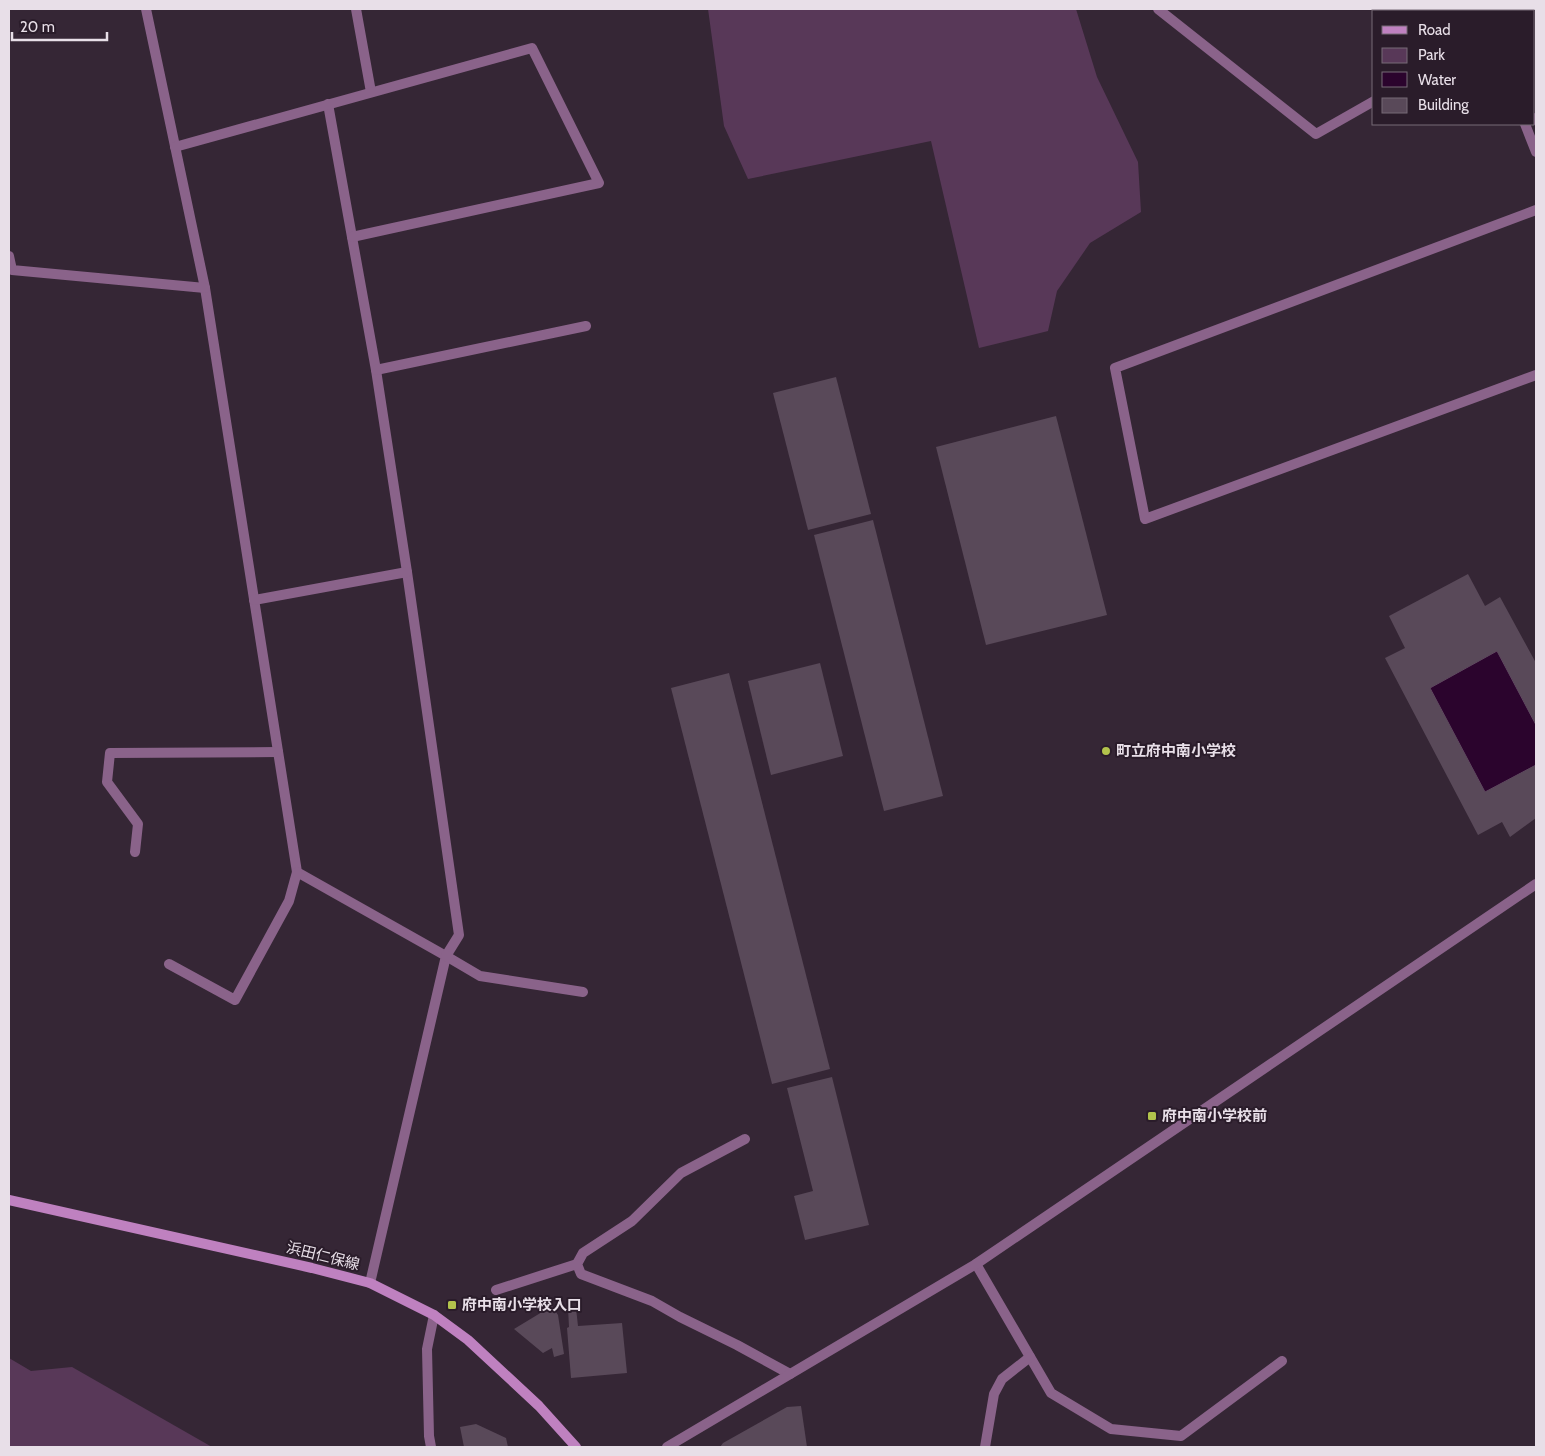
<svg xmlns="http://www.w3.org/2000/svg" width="1545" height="1456" viewBox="0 0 1545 1456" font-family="Cabin,'Noto Sans JP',sans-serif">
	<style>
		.green { fill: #583858 }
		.water { fill: #2b042d; stroke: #644665 }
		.building { fill: #594959 }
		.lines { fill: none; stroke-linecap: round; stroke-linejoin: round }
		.minor { stroke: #8a638a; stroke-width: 10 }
		.tertiary { stroke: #8a638a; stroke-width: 10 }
		.secondary { stroke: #bf81c0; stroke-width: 10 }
		.poi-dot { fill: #b2c34c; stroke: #2a1c2a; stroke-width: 2 }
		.labels { text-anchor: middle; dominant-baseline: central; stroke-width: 4; stroke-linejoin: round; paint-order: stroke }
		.poi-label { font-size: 15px; font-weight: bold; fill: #e8dfe8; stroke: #2a1c2a; text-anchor: start }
		.street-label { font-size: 15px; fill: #e8dfe8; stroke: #2a1c2a }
	</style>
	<rect width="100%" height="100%" fill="#352635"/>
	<g class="green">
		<polygon points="708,9 1076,9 1097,77 1138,162 1141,212 1090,243 1057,291 1048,331 979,348 931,141 748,179 724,126"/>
		<polygon points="9,1358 31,1371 72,1367 212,1447 9,1447"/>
	</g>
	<polygon class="water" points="1497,651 1536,725 1536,765 1485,792 1430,688"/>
	<g class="building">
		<polygon points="836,377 871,514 808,530 773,393"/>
		<polygon points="1056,416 1107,615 986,645 936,447"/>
		<polygon points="873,520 943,796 884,811 814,535"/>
		<polygon points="1468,574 1485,606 1500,597 1536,663 1536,725 1497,651 1430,688 1485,792 1536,765 1536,818 1510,837 1502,822 1478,835 1385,658 1405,648 1389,616"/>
		<polygon points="820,663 843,756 771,775 748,681"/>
		<polygon points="729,673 830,1069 772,1084 671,688"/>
		<polygon points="832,1077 869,1225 805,1240 794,1196 813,1191 787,1088"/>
		<polygon points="552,1306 558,1315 564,1354 554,1357 552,1348 543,1353 514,1329"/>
		<polygon points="568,1308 576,1308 578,1326 622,1323 627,1373 571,1378 567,1328 569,1327"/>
		<polygon points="801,1406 807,1447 720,1447 723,1443 787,1407"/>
		<polygon points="476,1424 506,1438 508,1447 464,1447 460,1427"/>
	</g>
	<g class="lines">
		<g class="minor">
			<polyline points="146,9 205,288 297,872 446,956 370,1283"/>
			<polyline points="356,9 371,92"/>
			<polyline points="1158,9 1316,134 1374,101"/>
			<polyline points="1403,9 1406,11"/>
			<polyline points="328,104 376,370 407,572 459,935 446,956 480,976 583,992"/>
			<polyline points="1534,120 1536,118"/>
			<polyline points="1525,124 1536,152"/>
			<polyline points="175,147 532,48 599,183 352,237"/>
			<polyline points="1536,210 1115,368 1145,519 1536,375"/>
			<polyline points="9,256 12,270 205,288"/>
			<polyline points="376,370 586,326"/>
			<polyline points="254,600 407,572"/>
			<polyline points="135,852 138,824 107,782 110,753 278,752"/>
			<polyline points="169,964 235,1000 289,901 297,872"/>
			<polyline points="745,1139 681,1173 632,1221 583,1253 577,1264 581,1274 652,1301 680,1317 737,1345 790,1374"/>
			<polyline points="976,1264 1051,1393 1111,1429 1181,1436 1282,1361"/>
			<polyline points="496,1290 577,1264"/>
			<polyline points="431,1447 429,1436 427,1349 434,1315"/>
			<polyline points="985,1447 994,1394 1002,1379 1030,1357"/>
		</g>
		<polyline class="tertiary" points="667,1447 976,1264 1536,884"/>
		<polyline class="secondary" points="9,1200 312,1268 370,1283 434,1315 468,1340 539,1406 576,1447"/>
	</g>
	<g class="poi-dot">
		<circle cx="1106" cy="751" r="5"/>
		<rect x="1147" y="1111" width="10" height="10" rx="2.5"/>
		<rect x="447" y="1300" width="10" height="10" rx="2.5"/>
	</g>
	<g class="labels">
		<g class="poi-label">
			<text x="1116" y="751">町立府中南小学校</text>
			<text x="1162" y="1116">府中南小学校前</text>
			<text x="462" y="1305">府中南小学校入口</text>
		</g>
		<g class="street-label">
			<text transform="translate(323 1256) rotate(14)">浜田仁保線</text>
		</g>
	</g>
	<rect width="1545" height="1456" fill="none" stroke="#e8dfe8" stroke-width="20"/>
	<rect x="1372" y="10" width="162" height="115" fill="#2a1c2a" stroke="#766a76"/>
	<rect x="1382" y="26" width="25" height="8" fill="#bf81c0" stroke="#766a76"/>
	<text x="1418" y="35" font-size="15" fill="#e8dfe8">Road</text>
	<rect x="1382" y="48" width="25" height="15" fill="#583858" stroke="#766a76"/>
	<text x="1418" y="60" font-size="15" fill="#e8dfe8">Park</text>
	<rect x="1382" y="72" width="25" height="15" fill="#2b042d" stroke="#766a76"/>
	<text x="1418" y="85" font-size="15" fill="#e8dfe8">Water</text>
	<rect x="1382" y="98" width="25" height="15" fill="#594959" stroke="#766a76"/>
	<text x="1418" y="110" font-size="15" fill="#e8dfe8">Building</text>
	<path d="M12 32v8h95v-8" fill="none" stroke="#e8dfe8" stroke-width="2.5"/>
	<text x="20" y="32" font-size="15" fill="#e8dfe8" stroke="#2a1c2a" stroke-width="4" paint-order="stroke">20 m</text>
</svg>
